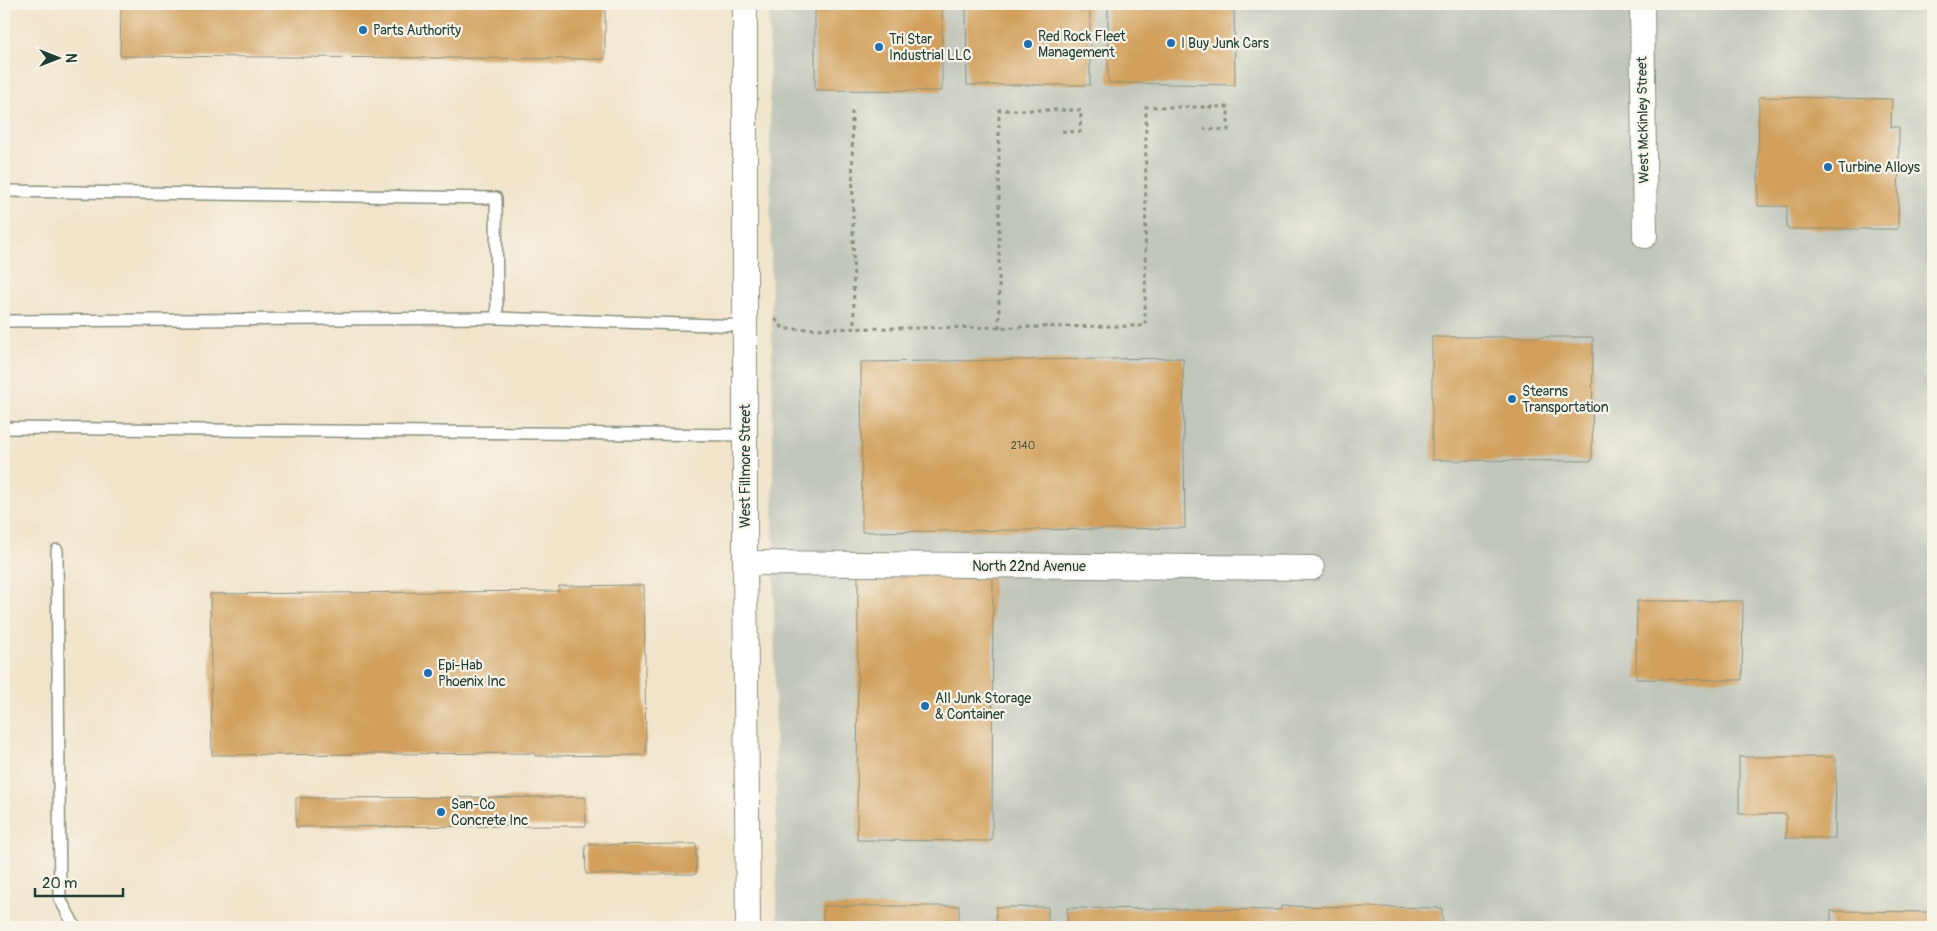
<svg xmlns="http://www.w3.org/2000/svg" width="1937" height="931" viewBox="0 0 1937 931" font-family="Pangolin,sans-serif">
	<style>
		.industrial { fill: #c1c6ba }
		.building { fill: #d2a05b }
		.lines { fill: none; stroke-linecap: round; stroke-linejoin: round }
		.lane-casing { stroke: #88907f; stroke-width: 14 }
		.street-casing { stroke: #88907f; stroke-width: 26 }
		.path { stroke: #88907f; stroke-width: 3; stroke-dasharray: 4 4; stroke-linecap: butt }
		.lane { stroke: #fff; stroke-width: 11 }
		.street { stroke: #fff; stroke-width: 24 }
		.poi-dot { fill: #1f6fb2; stroke: #f7f3e8; stroke-width: 2 }
		.labels { text-anchor: middle; dominant-baseline: central; stroke-width: 4.5; stroke-linejoin: round; paint-order: stroke }
		.number-label { font-size: 11px; fill: #4c563e }
		.poi-label { font-size: 14px; fill: #1f3d34; stroke: #f7f3e8; text-anchor: start }
		.street-label { font-size: 14px; fill: #1f3d34; stroke: #f7f3e8 }
	</style>
	<rect width="100%" height="100%" fill="#f7f3e8"/>
	<filter id="ink" filterUnits="userSpaceOnUse"><feTurbulence type="fractalNoise" baseFrequency=".02" numOctaves="2"/><feDisplacementMap in="SourceGraphic" scale="10" xChannelSelector="R" yChannelSelector="G"/><feConvolveMatrix kernelMatrix="1 2 1 2 8 2 1 2 1" color-interpolation-filters="sRGB"/></filter>
	<filter id="wash" filterUnits="userSpaceOnUse"><feTurbulence type="fractalNoise" baseFrequency=".0096" numOctaves="4" result="noise"/><feDisplacementMap in="SourceGraphic" scale="20" xChannelSelector="R" yChannelSelector="G"/><feGaussianBlur stdDeviation="1.12" result="paint"/><feColorMatrix in="noise" values="0 0 0 0 0 0 0 0 0 0 0 0 0 0 0 0 0 1.4 0 .05"/><feComposite in="paint" operator="in"/></filter>
	<g filter="url(#wash)">
		<rect width="100%" height="100%" fill="#f1e4ca"/>
		<polygon class="industrial" points="769,4 1933,4 1933,927 777,927"/>
		<g id="blocks">
			<g class="building">
				<polygon points="121,4 605,4 605,59 120,56"/>
				<polygon points="815,4 942,4 942,91 815,90"/>
				<polygon points="966,4 1090,4 1090,85 967,85"/>
				<polygon points="1108,4 1234,4 1235,85 1108,83"/>
				<polygon points="1759,97 1892,99 1891,127 1899,127 1898,229 1787,229 1787,206 1758,206"/>
				<polygon points="1432,337 1593,337 1592,461 1432,460"/>
				<polygon points="1183,358 1185,528 862,532 861,362"/>
				<polygon points="858,572 993,572 992,841 857,840"/>
				<polygon points="644,585 646,755 535,756 535,753 212,755 210,594 559,591 559,586"/>
				<polygon points="1637,601 1743,601 1742,680 1636,679"/>
				<polygon points="1739,757 1836,757 1835,838 1786,838 1786,814 1739,814"/>
				<polygon points="585,797 586,826 296,827 296,798"/>
				<polygon points="696,844 696,874 586,874 585,845"/>
				<rect x="823" y="906" width="136" height="21"/>
				<polygon points="1281,906 1442,908 1442,927 1067,927 1067,908 1281,910"/>
				<rect x="996" y="907" width="52" height="20"/>
				<polygon points="1831,911 1933,912 1933,927 1831,927"/>
			</g>
		</g>
	</g>
	<g filter="url(#ink)">
		<use href="#blocks" fill-opacity="0" stroke="#88907f" stroke-width="1"/>
		<g class="lines">
			<g class="lane-casing">
				<g id="lane">
					<polyline points="4,191 496,198 497,318 745,326"/>
					<polyline points="4,321 497,318"/>
					<polyline points="4,428 745,435"/>
					<polyline points="57,550 60,899 75,927"/>
				</g>
			</g>
			<g class="street-casing">
				<g id="street">
					<polyline points="745,4 745,563 748,927"/>
					<polyline points="1642,4 1645,236"/>
					<polyline points="745,563 1312,568"/>
				</g>
			</g>
			<g class="path">
				<polyline points="852,111 854,328"/>
				<polyline points="775,319 784,329 1145,326 1146,107 1228,107 1228,130 1204,129"/>
				<polyline points="999,328 999,110 1081,110 1080,132 1059,131"/>
			</g>
			<use href="#lane" class="lane"/>
			<use href="#street" class="street"/>
		</g>
	</g>
	<g class="poi-dot">
		<circle cx="363" cy="30" r="5"/>
		<circle cx="1171" cy="43" r="5"/>
		<circle cx="1028" cy="44" r="5"/>
		<circle cx="879" cy="47" r="5"/>
		<circle cx="1828" cy="167" r="5"/>
		<circle cx="1512" cy="399" r="5"/>
		<circle cx="428" cy="673" r="5"/>
		<circle cx="925" cy="706" r="5"/>
		<circle cx="441" cy="812" r="5"/>
	</g>
	<g class="labels">
		<g class="number-label">
			<text x="1023" y="445">2140</text>
		</g>
		<g class="poi-label">
			<text x="373" y="30">Parts Authority</text>
			<text x="1038" y="36">Red Rock Fleet<tspan x="1038" dy="16">Management</tspan></text>
			<text x="889" y="39">Tri Star<tspan x="889" dy="16">Industrial LLC</tspan></text>
			<text x="1181" y="43">I Buy Junk Cars</text>
			<text x="1838" y="167">Turbine Alloys</text>
			<text x="1522" y="391">Stearns<tspan x="1522" dy="16">Transportation</tspan></text>
			<text x="438" y="665">Epi-Hab<tspan x="438" dy="16">Phoenix Inc</tspan></text>
			<text x="935" y="698">All Junk Storage<tspan x="935" dy="16">&amp; Container</tspan></text>
			<text x="451" y="804">San-Co<tspan x="451" dy="16">Concrete Inc</tspan></text>
		</g>
		<g class="street-label">
			<text transform="translate(1643 120) rotate(-91)">West McKinley Street</text>
			<text transform="translate(745 466) rotate(-90)">West Fillmore Street</text>
			<text x="1029" y="566">North 22nd Avenue</text>
		</g>
	</g>
	<rect width="1937" height="931" fill="none" stroke="#f7f3e8" stroke-width="20"/>
	<g transform="translate(58 58) rotate(90)" stroke="#f7f3e8" stroke-width="4" paint-order="stroke">
	<path d="M0-4L9 19L0 12L-9 19Z" fill="#1f3d34"/>
	<text y="-8" font-size="14" font-weight="bold" text-anchor="middle" fill="#1f3d34">N</text>
	</g>
	<path d="M35 888v8h88v-8" fill="none" stroke="#1f3d34" stroke-width="2.5"/>
	<text x="42" y="888" font-size="15" fill="#1f3d34" stroke="#f7f3e8" stroke-width="4" paint-order="stroke">20 m</text>
</svg>
